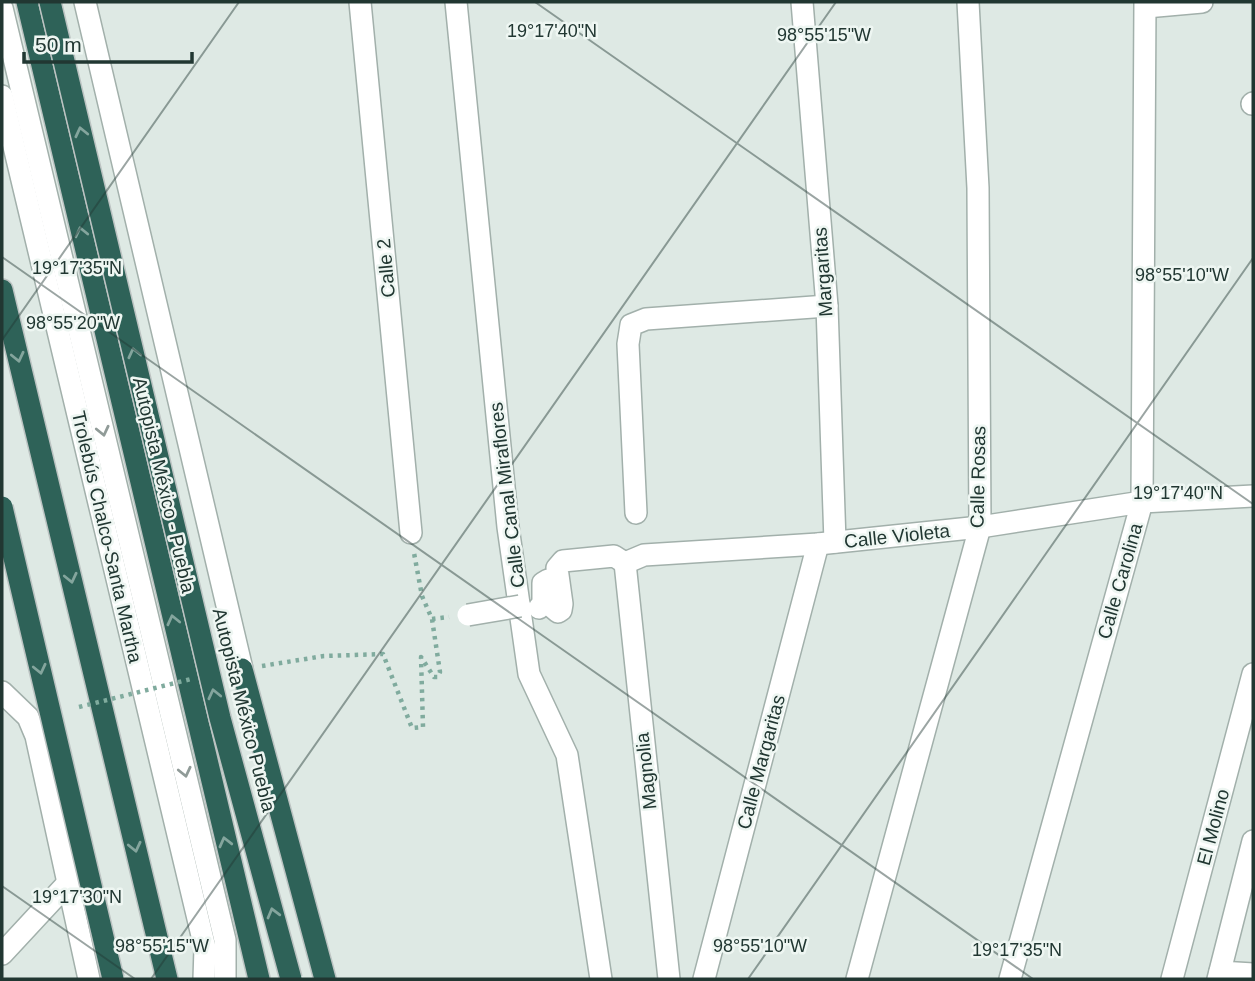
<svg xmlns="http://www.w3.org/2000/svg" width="1255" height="981" viewBox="0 0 1255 981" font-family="Arial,sans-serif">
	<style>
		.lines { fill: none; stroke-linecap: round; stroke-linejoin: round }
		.minor-casing { stroke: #a2b0ab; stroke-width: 24 }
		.highway-casing { stroke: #bcc3c2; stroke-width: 24 }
		.path { stroke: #80ab9e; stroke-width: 4.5; stroke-dasharray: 3.5 5; stroke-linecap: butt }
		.minor { stroke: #fff; stroke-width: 21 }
		.highway { stroke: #2e6258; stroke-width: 21 }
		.minor-bridge-casing { stroke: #a2b0ab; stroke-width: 24; stroke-linecap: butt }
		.highway-bridge-casing { stroke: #bcc3c2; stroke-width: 24; stroke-linecap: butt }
		.path-bridge { stroke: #80ab9e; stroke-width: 4.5; stroke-dasharray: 3.5 5; stroke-linecap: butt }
		.minor-bridge { stroke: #fff; stroke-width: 21 }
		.highway-bridge { stroke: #2e6258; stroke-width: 21 }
		.oneway { stroke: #84a59d }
		.oneway2 { stroke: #909b98 }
		.ticks { fill: none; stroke: #213732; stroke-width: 2; stroke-opacity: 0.45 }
		.labels { text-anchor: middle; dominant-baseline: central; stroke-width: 5; stroke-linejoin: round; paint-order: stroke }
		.street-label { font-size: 19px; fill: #213732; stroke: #eef6f2 }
		.ticks-label { font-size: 18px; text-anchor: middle; fill: #213732; stroke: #eef6f2; stroke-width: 5; stroke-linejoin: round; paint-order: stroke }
	</style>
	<rect width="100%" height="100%" fill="#dee9e4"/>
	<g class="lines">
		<g class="minor-casing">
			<g id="minor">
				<polyline points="85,2 242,669"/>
				<polyline points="360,2 411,533"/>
				<polyline points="456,2 508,527 529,674 567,755 601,979"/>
				<polyline points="802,2 827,306 835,542"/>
				<polyline points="1146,7 1202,2"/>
				<polyline points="2,8 225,940 225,979"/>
				<polyline points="2,96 205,948 204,979"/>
				<polyline points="1252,104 1253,103"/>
				<polyline points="636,513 628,344 631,325 646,319 827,306"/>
				<polyline points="625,563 644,555 818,544 980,527 1142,502 1253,496"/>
				<polyline points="625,563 669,979"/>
				<polyline points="539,608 543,603 543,583 548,580 551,584 552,607 558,612 561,610 562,604 557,568 563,561 614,556 625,563"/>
				<polyline points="2,692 28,717 36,736 89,979"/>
				<polyline points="2,954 67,884"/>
				<polyline points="1220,972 1253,974"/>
				<polyline points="704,979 818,544"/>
				<polyline points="857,979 980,527 978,188 968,2"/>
				<polyline points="1010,979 1142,502 1145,2"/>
				<polyline points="1172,979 1253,674"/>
				<polyline points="1218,979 1253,841"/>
			</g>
		</g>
		<g class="highway-casing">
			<g id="highway">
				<polyline points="27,2 259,979"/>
				<polyline points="2,290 167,979"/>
				<polyline points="242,669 325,979"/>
			</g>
		</g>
		<g class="path">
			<polyline points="432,619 449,617"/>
			<polyline points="262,666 324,656 383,654 412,728 423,727 421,657 434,677 438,677 440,672 432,619 422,596 414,553"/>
		</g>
		<use href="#minor" class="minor"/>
		<use href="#highway" class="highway"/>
		<g class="minor-bridge-casing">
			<polyline id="minor-bridge" points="468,615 520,606"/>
		</g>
		<g class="highway-bridge-casing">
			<g id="highway-bridge">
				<polyline points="50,2 220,718 291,979"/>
				<polyline points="2,507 113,979"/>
			</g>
		</g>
		<polyline class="path-bridge" points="79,707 191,679"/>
		<use href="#minor-bridge" class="minor-bridge"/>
		<use href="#highway-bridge" class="highway-bridge"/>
	</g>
	<defs><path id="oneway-chevron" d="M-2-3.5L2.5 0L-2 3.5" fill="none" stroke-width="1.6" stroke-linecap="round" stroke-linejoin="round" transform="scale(1.75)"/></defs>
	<g class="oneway">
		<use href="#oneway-chevron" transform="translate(81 132) rotate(-103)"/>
		<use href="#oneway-chevron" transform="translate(81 232) rotate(-103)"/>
		<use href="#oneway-chevron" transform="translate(134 353) rotate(-103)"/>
		<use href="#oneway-chevron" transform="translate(18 357) rotate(77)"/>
		<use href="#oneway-chevron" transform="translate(71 578) rotate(77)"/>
		<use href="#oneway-chevron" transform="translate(173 620) rotate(-103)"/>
		<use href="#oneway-chevron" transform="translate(40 669) rotate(77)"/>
		<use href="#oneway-chevron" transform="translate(214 694) rotate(-103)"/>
		<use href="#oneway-chevron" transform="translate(225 842) rotate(-104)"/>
		<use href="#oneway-chevron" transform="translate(135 847) rotate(77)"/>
		<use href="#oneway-chevron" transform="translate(273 913) rotate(-105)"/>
	</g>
	<g class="oneway2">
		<use href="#oneway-chevron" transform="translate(103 431) rotate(77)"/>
		<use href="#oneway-chevron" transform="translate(185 772) rotate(77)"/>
	</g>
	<path class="ticks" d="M535,2L1253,504M2,257L1033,979M2,340L239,2M2,886L135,979M151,979L836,2M748,979L1253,258"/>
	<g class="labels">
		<g class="street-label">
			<text transform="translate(386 268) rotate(-95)">Calle 2</text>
			<text transform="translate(823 272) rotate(-94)">Margaritas</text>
			<text transform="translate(978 477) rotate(-89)">Calle Rosas</text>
			<text transform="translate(164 485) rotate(77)">Autopista México - Puebla</text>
			<text transform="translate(507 495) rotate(-97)">Calle Canal Miraflores</text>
			<text transform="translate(897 536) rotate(-6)">Calle Violeta</text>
			<text transform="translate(107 537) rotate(77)">Trolebús Chalco-Santa Martha</text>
			<text transform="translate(1120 581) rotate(-74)">Calle Carolina</text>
			<text transform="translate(244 710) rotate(76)">Autopista México Puebla</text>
			<text transform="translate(761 762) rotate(-75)">Calle Margaritas</text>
			<text transform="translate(646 771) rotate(-96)">Magnolia</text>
			<text transform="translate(1213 827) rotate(-75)">El Molino</text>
		</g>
	</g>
	<g class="ticks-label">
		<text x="552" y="37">19°17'40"N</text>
		<text x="824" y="41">98°55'15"W</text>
		<text x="77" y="274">19°17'35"N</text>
		<text x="1182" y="281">98°55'10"W</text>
		<text x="73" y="329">98°55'20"W</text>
		<text x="1178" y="499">19°17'40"N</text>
		<text x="77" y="903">19°17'30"N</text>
		<text x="162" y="952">98°55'15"W</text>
		<text x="760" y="952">98°55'10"W</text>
		<text x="1017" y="956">19°17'35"N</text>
	</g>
	<rect width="1255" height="981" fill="none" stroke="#213732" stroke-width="7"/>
	<path d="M24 52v10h168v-10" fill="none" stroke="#213732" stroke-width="3.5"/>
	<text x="35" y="52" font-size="21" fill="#213732" stroke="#eef6f2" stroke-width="5" paint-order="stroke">50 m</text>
</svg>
